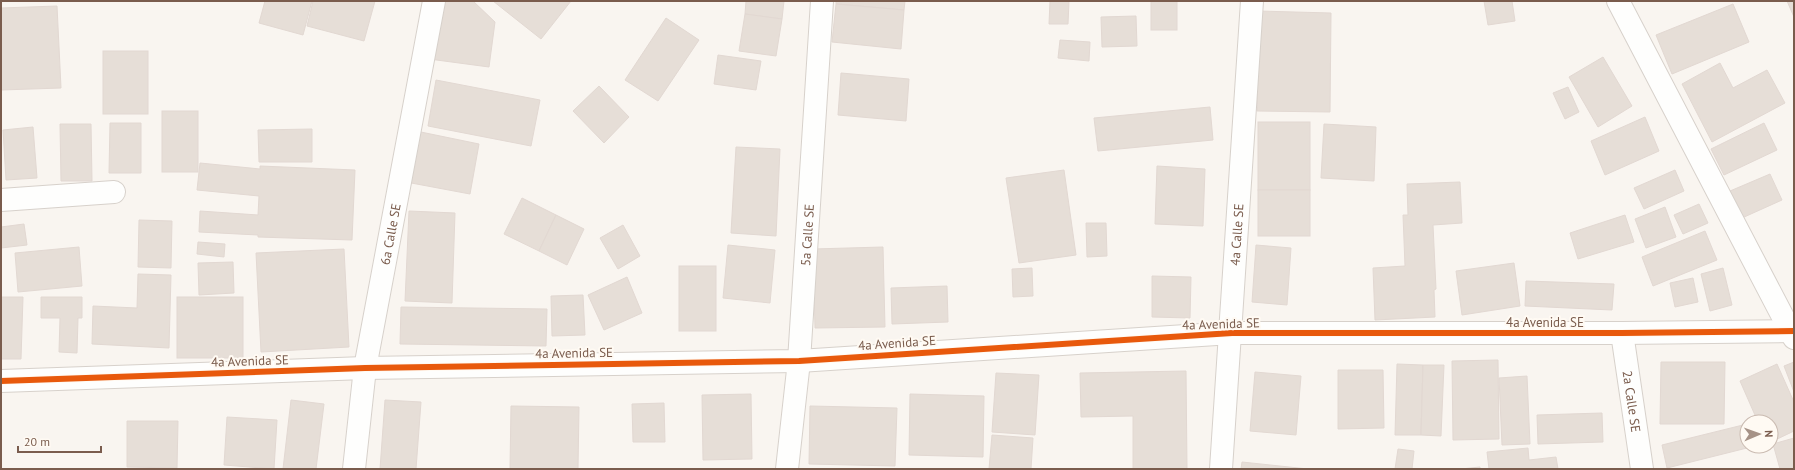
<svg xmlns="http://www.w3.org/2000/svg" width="1795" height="470" viewBox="0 0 1795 470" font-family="'PT Sans',sans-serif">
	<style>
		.building { fill: #e6ded7; stroke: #e2d8d2 }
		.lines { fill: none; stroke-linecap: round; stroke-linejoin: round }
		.minor-casing { stroke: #d7d1cb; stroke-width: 24 }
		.minor { stroke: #fefefd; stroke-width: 22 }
		.cycleway-casing { stroke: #fffaf3; stroke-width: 8 }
		.cycleway { stroke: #e8590c; stroke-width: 6 }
		.labels { text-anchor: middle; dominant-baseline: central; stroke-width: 4; stroke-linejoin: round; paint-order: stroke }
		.street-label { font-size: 13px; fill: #7a5c4d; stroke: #fffaf3 }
	</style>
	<rect width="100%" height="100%" fill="#f9f5f0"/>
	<g class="building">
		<polygon points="265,1 312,1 303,35 259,23"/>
		<polygon points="313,1 375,1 364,41 307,26"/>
		<polygon points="436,1 473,1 495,22 489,67 429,59"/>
		<polygon points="493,1 571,1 541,39"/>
		<polygon points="746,1 784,1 782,19 745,14"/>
		<polygon points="836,1 905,1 904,10 836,4"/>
		<polygon points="1050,1 1069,1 1068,24 1049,24"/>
		<rect x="1151" y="1" width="26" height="29"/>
		<polygon points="1484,1 1512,1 1515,21 1488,25"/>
		<polygon points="1787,1 1794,1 1794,17"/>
		<polygon points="836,4 904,10 901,49 832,42"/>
		<polygon points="1733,4 1749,42 1672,74 1656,35"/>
		<polygon points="57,6 61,88 1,90 1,8"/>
		<polygon points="1258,11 1331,13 1330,112 1257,111"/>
		<polygon points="745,14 782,19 776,56 739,51"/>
		<polygon points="1136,16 1137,46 1102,47 1101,17"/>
		<polygon points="666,18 699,40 658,101 625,80"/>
		<polygon points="1060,40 1090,42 1089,61 1058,58"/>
		<rect x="103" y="51" width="45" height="63"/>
		<polygon points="718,55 761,61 756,90 714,84"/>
		<polygon points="1603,57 1632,106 1598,127 1569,77"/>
		<polygon points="1720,63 1733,88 1767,70 1785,103 1712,142 1682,84"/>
		<polygon points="841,73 909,79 906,121 838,115"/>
		<polygon points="436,80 540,100 531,146 428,126"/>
		<polygon points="599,86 629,117 604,143 573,111"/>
		<polygon points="1568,87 1579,112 1565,119 1553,93"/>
		<polygon points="1210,107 1213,140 1098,151 1094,118"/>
		<rect x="162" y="111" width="36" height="61"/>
		<polygon points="1645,117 1659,151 1605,175 1591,141"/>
		<rect x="1258" y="122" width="52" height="68"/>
		<polygon points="110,123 141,123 141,173 109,173"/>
		<polygon points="1764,123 1777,150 1724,175 1711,149"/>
		<polygon points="60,124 91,124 92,181 61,181"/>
		<polygon points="1324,124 1376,127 1374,181 1321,178"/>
		<polygon points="33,127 37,178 6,180 3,130"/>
		<polygon points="312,129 312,162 259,162 258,130"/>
		<polygon points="416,131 479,144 470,194 406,182"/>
		<polygon points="736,147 780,149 776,236 731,233"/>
		<polygon points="200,163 260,169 260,166 355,170 352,240 258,237 258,235 199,232 200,211 258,215 259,196 197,190"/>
		<polygon points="1157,166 1205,169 1203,226 1155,224"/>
		<polygon points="1064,170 1076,255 1019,263 1006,178"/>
		<polygon points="1675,170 1684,191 1644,209 1634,188"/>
		<polygon points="1770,174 1782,200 1742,218 1730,191"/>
		<polygon points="1460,182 1462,223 1433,225 1436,289 1434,290 1435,317 1375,320 1373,268 1405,266 1403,215 1408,215 1407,184"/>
		<rect x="1258" y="190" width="52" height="46"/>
		<polygon points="522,198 556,215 539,251 504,234"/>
		<polygon points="1699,204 1708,223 1683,234 1674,215"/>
		<polygon points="1665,207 1676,237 1646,248 1635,219"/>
		<polygon points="409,211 455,213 452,303 405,301"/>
		<polygon points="556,215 584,229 567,265 539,251"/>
		<polygon points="1625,215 1634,242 1578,259 1570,233"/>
		<polygon points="139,220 172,221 171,268 138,267"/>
		<polygon points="1086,223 1106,223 1107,256 1087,257"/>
		<polygon points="24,224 27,245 1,248 1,227"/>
		<polygon points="623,225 640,256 618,269 600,238"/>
		<polygon points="1705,231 1717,260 1653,286 1642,257"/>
		<polygon points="198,242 225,244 224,257 197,254"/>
		<polygon points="728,245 775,250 770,303 723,298"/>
		<polygon points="1256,245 1291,248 1287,305 1252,302"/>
		<polygon points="79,247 82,286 18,292 15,253"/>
		<polygon points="883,247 885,327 815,328 813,249"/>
		<polygon points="344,249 349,347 261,352 256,253"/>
		<polygon points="233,262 234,293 199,295 198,263"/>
		<polygon points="1514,263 1520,306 1462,315 1456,271"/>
		<rect x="679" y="266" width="37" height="65"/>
		<polygon points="1032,268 1033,296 1013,297 1012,269"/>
		<polygon points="1723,268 1732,305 1710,311 1701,274"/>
		<polygon points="138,274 171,275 169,348 92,344 93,306 137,308"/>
		<polygon points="1152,276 1191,277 1190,318 1152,317"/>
		<polygon points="627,277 642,313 604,330 588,295"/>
		<polygon points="1693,278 1698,302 1675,307 1670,283"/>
		<polygon points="1526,281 1614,284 1612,310 1525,306"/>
		<polygon points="947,286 948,322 892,324 891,288"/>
		<polygon points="583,295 585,335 552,336 551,296"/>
		<polygon points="1,297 23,297 21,359 1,359"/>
		<polygon points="41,297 82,297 82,318 78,318 77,353 59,352 60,318 41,318"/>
		<rect x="177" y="297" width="66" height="61"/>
		<polygon points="401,307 547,309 546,346 400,344"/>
		<polygon points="1498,360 1499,439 1453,440 1452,361"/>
		<polygon points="1661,362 1725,362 1724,424 1660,424"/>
		<polygon points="1794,362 1794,392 1784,366"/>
		<polygon points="1397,364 1423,365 1421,435 1395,435"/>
		<polygon points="1777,364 1794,402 1794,431 1771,442 1771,422 1758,422 1740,381"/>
		<polygon points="1423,365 1444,365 1441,436 1421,435"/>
		<polygon points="1338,370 1383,370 1384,428 1338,429"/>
		<polygon points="1186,371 1187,469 1133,469 1133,416 1081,417 1080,373"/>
		<polygon points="1255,372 1301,376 1296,435 1250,431"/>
		<polygon points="996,373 1039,375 1035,435 992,432"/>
		<polygon points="1527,376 1530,444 1502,445 1499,378"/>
		<polygon points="751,394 752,459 703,460 702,395"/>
		<polygon points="910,394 984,396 983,457 909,455"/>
		<polygon points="291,400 324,404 316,469 283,469"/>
		<polygon points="385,400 421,402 416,469 380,469"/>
		<polygon points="664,403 665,442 633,442 632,404"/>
		<polygon points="511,406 579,407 578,469 510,469"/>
		<polygon points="810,406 897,408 895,466 809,464"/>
		<polygon points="1602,413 1603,442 1538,444 1537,415"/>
		<polygon points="227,417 277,420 274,469 224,465"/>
		<polygon points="127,421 178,421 177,468 127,467"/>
		<polygon points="1747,424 1747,446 1755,446 1667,468 1662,445"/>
		<polygon points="992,435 1033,438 1031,469 989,469"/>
		<polygon points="1794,438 1794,469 1780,469 1773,444"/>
		<polygon points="1528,448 1529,460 1556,457 1558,469 1489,469 1487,452"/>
		<polygon points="1398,449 1414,451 1412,469 1395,469"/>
		<polygon points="1242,462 1308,469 1241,469"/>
		<polygon points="1480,467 1480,469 1461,469"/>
	</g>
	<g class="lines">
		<g class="minor-casing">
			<g id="minor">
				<polyline points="1618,1 1794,338"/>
				<polyline points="1,200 114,192"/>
				<path id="s1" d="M1622,333L1642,469"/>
				<polyline points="1,381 365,368 799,361 1232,333 1622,333 1794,331"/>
				<path id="s2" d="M354,469L365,368L434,1"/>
				<path id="s3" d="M787,469L799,361L822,1"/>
				<path id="s4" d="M1221,469L1252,1"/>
			</g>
		</g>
		<use href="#minor" class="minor"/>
		<g class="cycleway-casing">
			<polyline id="cycleway" points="1,381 365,368 799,361 1232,333 1622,333 1794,331"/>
		</g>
		<use href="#cycleway" class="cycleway"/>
	</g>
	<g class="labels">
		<g class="street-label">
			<text stroke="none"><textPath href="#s2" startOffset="238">6a Calle SE</textPath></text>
			<text stroke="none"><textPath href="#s3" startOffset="235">5a Calle SE</textPath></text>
			<text stroke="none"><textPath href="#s4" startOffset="235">4a Calle SE</textPath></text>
			<text x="1545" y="322">4a Avenida SE</text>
			<text transform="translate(1221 324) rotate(-2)">4a Avenida SE</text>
			<text transform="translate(897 343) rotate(-4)">4a Avenida SE</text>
			<text transform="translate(574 353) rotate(-1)">4a Avenida SE</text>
			<text transform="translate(250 361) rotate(-2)">4a Avenida SE</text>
			<text stroke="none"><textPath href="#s1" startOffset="69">2a Calle SE</textPath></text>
		</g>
	</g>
	<rect width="1795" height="470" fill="none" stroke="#7a5c4d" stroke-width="4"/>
	<g transform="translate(1759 434) rotate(88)"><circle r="19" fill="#fffaf3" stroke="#cabbb1"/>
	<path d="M0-3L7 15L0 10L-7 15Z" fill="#a69286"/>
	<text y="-6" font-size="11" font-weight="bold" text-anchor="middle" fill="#7a5c4d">N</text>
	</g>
	<path d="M18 446v6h83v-6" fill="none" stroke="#7a5c4d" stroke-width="2"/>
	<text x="24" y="446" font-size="12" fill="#7a5c4d" stroke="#fffaf3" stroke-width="3" paint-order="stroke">20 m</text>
</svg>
